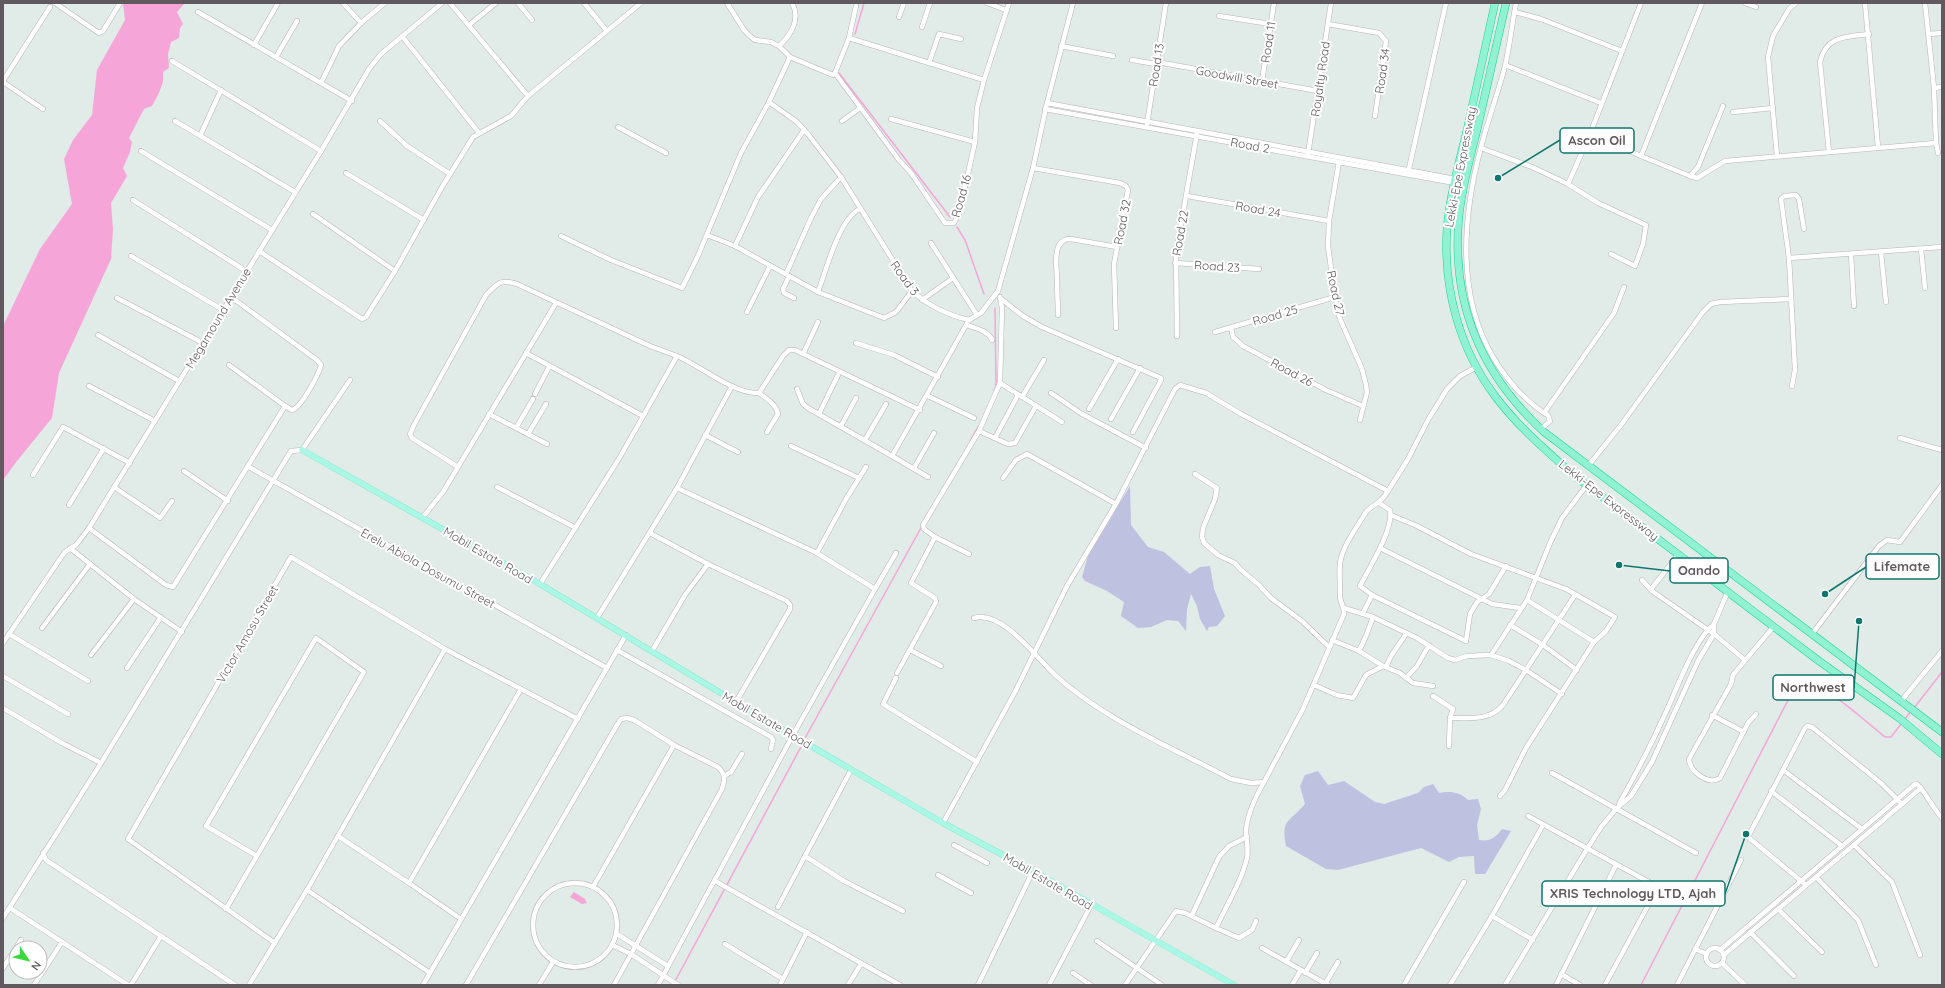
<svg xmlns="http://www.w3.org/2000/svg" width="1945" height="988" viewBox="0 0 1945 988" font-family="Quicksand,sans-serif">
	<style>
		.green { fill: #bfc1e1 }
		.water { fill: #f6a5d8 }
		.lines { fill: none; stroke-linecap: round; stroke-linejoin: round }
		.stream { stroke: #f6a5d8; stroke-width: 1.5 }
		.minor-casing { stroke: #bab3b7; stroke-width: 5.5 }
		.major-casing { stroke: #61e3b7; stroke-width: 6 }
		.highway-casing { stroke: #14d78e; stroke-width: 8 }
		.minor { stroke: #fff; stroke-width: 4.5 }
		.major { stroke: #aaf7e6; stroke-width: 5.5 }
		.highway { stroke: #90f2d3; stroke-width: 7 }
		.labels { text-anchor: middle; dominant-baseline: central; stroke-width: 4; stroke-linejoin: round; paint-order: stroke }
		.street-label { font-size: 12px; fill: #60595d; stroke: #fff }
		.leader { fill: none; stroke: #0f766e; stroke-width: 1.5 }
		.callout-dot { fill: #0f766e; stroke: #fff; stroke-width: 1.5 }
		.callout { fill: #fff; stroke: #0f766e; stroke-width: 1.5 }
		.callout-label { font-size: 13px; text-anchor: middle; font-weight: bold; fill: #60595d }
	</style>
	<rect width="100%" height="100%" fill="#e1ebe8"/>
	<g class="green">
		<polygon points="1130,486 1131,525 1148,547 1164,552 1190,574 1200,567 1210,566 1214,589 1225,616 1217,626 1209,627 1207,631 1200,619 1197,606 1191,594 1187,609 1186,631 1178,621 1167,620 1151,627 1138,628 1121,616 1124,602 1107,591 1085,581 1082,577 1088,556"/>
		<path d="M1318,771L1328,785L1344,781L1375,802L1384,804L1418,793L1424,787L1433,784L1439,793C1451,791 1459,792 1468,800L1478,799L1481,809L1477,825L1479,840C1491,842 1496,837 1502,829L1511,831L1485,874H1475L1474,856L1459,857L1449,862L1421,848L1338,870L1326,869L1286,846C1281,818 1289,823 1305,804L1300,786L1305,775Z"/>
	</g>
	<g class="water">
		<polygon points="123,3 185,3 177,12 183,24 180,28 179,38 171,42 168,54 169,68 163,72 163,82 159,93 152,106 144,109 129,138 132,142 130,152 123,168 127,176 111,203 113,229 111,259 59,373 52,418 17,461 3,480 3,326 40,249 72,204 64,159 73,140 92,115 97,70 125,20"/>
		<polygon points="574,892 585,899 587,903 582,904 570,897"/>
	</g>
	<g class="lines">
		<g class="stream">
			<polyline points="855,34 864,3"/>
			<polyline points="839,73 950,217"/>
			<polyline points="957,227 965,240 984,294"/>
			<polyline points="994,391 996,386 995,308"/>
			<polyline points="970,441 978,427"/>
			<polyline points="1914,708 1942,672"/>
			<polyline points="1905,719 1911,711"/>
			<polyline points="804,740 922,526"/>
			<polyline points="673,985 803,743"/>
			<path d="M1641,985L1786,704C1790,697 1796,685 1804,683C1820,679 1871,726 1885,737H1891L1901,724"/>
		</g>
		<g class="minor-casing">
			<g id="minor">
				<polyline points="55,3 99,33 103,31 120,3"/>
				<polyline points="343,3 361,23"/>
				<polyline points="450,3 528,96"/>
				<polyline points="518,3 532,20"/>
				<polyline points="584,3 607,31"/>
				<polyline points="727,3 744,30 750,36 755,40 771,42 779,46 790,57 828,73 833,75 835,73 849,38 984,80"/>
				<polyline points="987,3 1006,10"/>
				<path d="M1516,3C1512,24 1510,45 1505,66C1498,93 1488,120 1481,147C1463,215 1456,294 1493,357C1506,379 1522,398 1544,413"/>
				<polyline points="1745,3 1756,7"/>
				<polyline points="1865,3 1878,147"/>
				<polyline points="1925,3 1934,88 1936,143 1938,153"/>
				<polyline points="198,12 352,101"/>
				<polyline points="1515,12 1541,19 1622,51"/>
				<polyline points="1219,16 1270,24"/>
				<polyline points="899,17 904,3"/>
				<polyline points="1328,24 1379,33 1386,41 1375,116"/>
				<polyline points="469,25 496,3"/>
				<polyline points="922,27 930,3"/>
				<polyline points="1929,34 1942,33"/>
				<polyline points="402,36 479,133"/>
				<polyline points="849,38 856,6"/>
				<polyline points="254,45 278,3"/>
				<path d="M779,46C791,35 801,19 792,3"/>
				<polyline points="1061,46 1113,56"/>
				<polyline points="276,57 297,21"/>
				<path d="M790,57L769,102L797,122L808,134L841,177L912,291C929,306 947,315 969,320L981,313L998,291L1033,168L1047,103L1073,3"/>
				<polyline points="1132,60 1156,64"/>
				<polyline points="172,61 321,151"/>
				<polyline points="1157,62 1318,91"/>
				<polyline points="929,63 939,34 961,39"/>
				<polyline points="1505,65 1601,103"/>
				<polyline points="835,73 899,160 911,173 945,223 954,223 959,214 975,142 977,108 984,80 1009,3"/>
				<polyline points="3,81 50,7"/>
				<polyline points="1262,81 1274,3"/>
				<polyline points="3,82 43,109"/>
				<polyline points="321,83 339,46 361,23 385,3"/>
				<polyline points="1934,88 1942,87"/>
				<polyline points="1047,103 1455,179"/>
				<polyline points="1045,109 1455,183"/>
				<polyline points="1733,112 1773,108"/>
				<polyline points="891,119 975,142"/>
				<polyline points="175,121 295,192"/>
				<polyline points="380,121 407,146 450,174"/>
				<polyline points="842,121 860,108"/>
				<polyline points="1147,124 1166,3"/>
				<polyline points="618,127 666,153"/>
				<polyline points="804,130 758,197 735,246 818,292 884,318 896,312 912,291"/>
				<polyline points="1590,134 1641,156 1702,3"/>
				<polyline points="200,136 221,90"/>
				<polyline points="1481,148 1532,167 1568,184 1590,134 1641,3"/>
				<polyline points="141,151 272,230"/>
				<path d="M1829,152L1820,62C1826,35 1847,37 1869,34"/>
				<polyline points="1308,154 1331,3"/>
				<polyline points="1641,156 1690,176 1698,167 1723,106"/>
				<polyline points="1777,156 1768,57 1773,36 1789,9 1796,3"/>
				<polyline points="1339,162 1329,221 1328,246 1335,297 1340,319 1362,369 1366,385 1367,392 1360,420"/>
				<polyline points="1033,168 1120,183 1126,186 1128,190 1114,264 1116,328"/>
				<polyline points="346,173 424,220"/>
				<polyline points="1408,173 1446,3"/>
				<polyline points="1690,176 1697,178 1725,161 1936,143"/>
				<polyline points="1568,184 1598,203 1646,225 1643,244 1635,266 1611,254"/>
				<polyline points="1187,196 1329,221"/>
				<polyline points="133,200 246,271"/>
				<polyline points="313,214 395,271"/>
				<polyline points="707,235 735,246"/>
				<polyline points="561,236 611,260 682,288 697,258 741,153 769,102"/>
				<polyline points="931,243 977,315"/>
				<polyline points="1921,249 1925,288"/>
				<polyline points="259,251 359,317 362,319 366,317 395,271 442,187 473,137 511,116 528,96 641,3"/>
				<polyline points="1881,252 1886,302"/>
				<polyline points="1851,254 1854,306"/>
				<polyline points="131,256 223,310"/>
				<polyline points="1789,258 1942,247"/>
				<polyline points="1175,263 1259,269"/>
				<polyline points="786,274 811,218 821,199 841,177"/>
				<polyline points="789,276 783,289 784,293 794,298"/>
				<path d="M818,292C826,271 839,218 860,209"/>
				<polyline points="1000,297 1002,308 1000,383 979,431 1008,444 1015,443 1036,406"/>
				<polyline points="117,298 203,343"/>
				<polyline points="1000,298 1023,316 1042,327 1161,378 1161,380 1133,432"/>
				<polyline points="922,300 953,278"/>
				<polyline points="747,312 770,266"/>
				<path d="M1058,315C1058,304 1057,292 1057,280C1057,268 1051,238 1071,239L1117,247"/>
				<path d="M967,325C975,328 989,331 992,340"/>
				<polyline points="1231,328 1233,337 1243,346 1326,390 1363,406"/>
				<polyline points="1215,332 1335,297"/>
				<polyline points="98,335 179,381"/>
				<polyline points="1177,336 1176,253 1197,133"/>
				<polyline points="856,343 894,355 938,377"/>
				<polyline points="804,352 818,322"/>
				<polyline points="526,353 643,416"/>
				<path d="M677,356C701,366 733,394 759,393L783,356L789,350H795L920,410"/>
				<polyline points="229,365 285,406"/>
				<polyline points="1000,383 1062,422"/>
				<polyline points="89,386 155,421"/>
				<polyline points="1792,386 1795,370 1789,258 1781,199 1784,196 1796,195 1799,199 1804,229"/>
				<polyline points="797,389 803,404 808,408 892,456"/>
				<path d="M759,393C767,399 776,404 778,414L767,432"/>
				<polyline points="1051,393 1082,414 1146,448"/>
				<polyline points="535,394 549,367"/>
				<polyline points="928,396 974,418"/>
				<polyline points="1022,397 1044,360"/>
				<polyline points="1089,409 1118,359"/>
				<polyline points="489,414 547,444"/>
				<polyline points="819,414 838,375"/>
				<polyline points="1111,419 1140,368"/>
				<polyline points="841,426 856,398"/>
				<polyline points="516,428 533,399"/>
				<polyline points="1541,429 1550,421 1548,415 1544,413 1614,313 1624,287"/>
				<polyline points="528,434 546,404"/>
				<polyline points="705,435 738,452"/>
				<polyline points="995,438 1018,395"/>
				<polyline points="1900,438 1942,450"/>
				<polyline points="865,440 886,404"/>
				<polyline points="791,446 859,478"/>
				<polyline points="1588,466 1621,425 1703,312 1711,304 1720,302 1791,299"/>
				<polyline points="249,467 607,668"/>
				<path d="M458,467L412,438L410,434L414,425L486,295C498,283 500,279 517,284L650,346L677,356L620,457L540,584"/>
				<polyline points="914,468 934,433"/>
				<polyline points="184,471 228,501"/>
				<polyline points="1195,474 1217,488 1215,499 1203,528 1202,537 1204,543 1218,555 1235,563 1241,570 1259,585 1271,598 1302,621 1329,647"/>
				<polyline points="33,475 63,427 130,463"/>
				<polyline points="928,477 892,456 969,320"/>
				<polyline points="114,487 160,518 172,501"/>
				<polyline points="497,487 576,528"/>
				<polyline points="1116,504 1175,389 1180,385 1206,393 1241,414 1388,491 1408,459 1428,420 1447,389 1460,376 1477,367"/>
				<polyline points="69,505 104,448"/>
				<polyline points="1391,515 1417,526 1471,554 1566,589 1615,617 1606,631 1594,642 1526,748 1505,790 1500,796"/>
				<polyline points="423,517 443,492 556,303"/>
				<path d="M89,528L166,585L173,587L285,406L292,410C301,408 319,374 321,365L317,360L231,297"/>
				<polyline points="650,533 708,564 787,601 790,605 790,609 736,702"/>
				<polyline points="935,537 969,554"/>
				<polyline points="70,548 134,599 182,632"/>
				<polyline points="1380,548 1492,604 1520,608"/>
				<polyline points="817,553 846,499 866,467"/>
				<polyline points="1642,580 1652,591 1714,634 1745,660"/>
				<polyline points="875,589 896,553"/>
				<polyline points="1651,589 1679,554"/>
				<polyline points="1372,595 1466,641 1470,614 1477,602 1489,594 1506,566"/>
				<polyline points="1527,600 1594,642"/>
				<polyline points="1344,608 1373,617 1417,638 1448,658 1455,660 1467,656 1491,655 1527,600 1550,543 1562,518 1586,486"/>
				<path d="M1363,613L1372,595L1360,586C1369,568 1394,529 1390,510L1379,503"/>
				<polyline points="597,618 677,488 732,386"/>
				<path d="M974,618C1002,610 1036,657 1055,675C1106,721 1171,747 1231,779L1251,783L1264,782L1303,709L1344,614C1345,607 1339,602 1340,594C1340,583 1339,572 1340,563C1343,545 1357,527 1366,512C1375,502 1379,506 1388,491"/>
				<polyline points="1510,625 1543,645 1577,670"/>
				<polyline points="42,628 90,564"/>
				<polyline points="9,634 88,681"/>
				<polyline points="1812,634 1879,546 1887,540 1900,542 1942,485"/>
				<polyline points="1332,640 1359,651 1383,666 1400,673 1413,683 1433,686"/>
				<polyline points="3,643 60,559 65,552 76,545 89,528 321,151 369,69 381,54 442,3"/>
				<polyline points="617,650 771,737 773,740 771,749"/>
				<polyline points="910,650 941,666"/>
				<polyline points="652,651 685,595 708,564"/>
				<polyline points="1359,651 1366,636 1373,617"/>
				<polyline points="91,655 134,599"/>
				<polyline points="1491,655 1509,661 1526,670 1562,694"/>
				<polyline points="1386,667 1391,656 1406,634"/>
				<polyline points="127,668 161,617"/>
				<polyline points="897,673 936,602 935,598 911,583 935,537 924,529 923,525 979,431"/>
				<polyline points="3,676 68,714"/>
				<polyline points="896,678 883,704 977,762"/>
				<polyline points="1406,678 1417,666 1429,645"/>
				<polyline points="1314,685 1337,695 1353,698 1366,675 1383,666"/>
				<path d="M1433,696L1453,709L1450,718C1469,718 1490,721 1503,705L1575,595"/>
				<polyline points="1902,700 1942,651"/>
				<polyline points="3,708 62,743 101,763"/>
				<path d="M1756,714L1748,723L1720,778C1709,786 1690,772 1689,759L1731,684L1733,675L1774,626"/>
				<polyline points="1712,715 1744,732"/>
				<polyline points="1449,746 1450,718"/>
				<polyline points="851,770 805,856 844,881 903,911"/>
				<polyline points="1783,770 1862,829"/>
				<polyline points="1552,773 1696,853"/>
				<polyline points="724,776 731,772 742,754"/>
				<polyline points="1771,791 1842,846"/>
				<path d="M1619,804C1636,774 1652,743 1666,712C1677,688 1695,639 1714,624"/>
				<polyline points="1528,816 1658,887 1675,895"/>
				<polyline points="943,823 1015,692 1067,586 1116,504 1027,454 1016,460 1003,478"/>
				<polyline points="338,836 409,883"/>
				<polyline points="954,845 987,863"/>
				<polyline points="1854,845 1892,882 1920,955"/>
				<polyline points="43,853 46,860 235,985"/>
				<polyline points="938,875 971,893"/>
				<polyline points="1816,877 1858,920 1876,965"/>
				<polyline points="715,881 900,985"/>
				<circle cx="575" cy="925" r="42"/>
				<polyline points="1806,885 1748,837 1805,728 1807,726 1812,727 1882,784 1902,804"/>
				<polyline points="593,887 674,745"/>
				<polyline points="307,890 445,649"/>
				<polyline points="778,907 805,856"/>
				<polyline points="10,908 128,985"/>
				<polyline points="226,909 364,672 316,638 206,826 257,856"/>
				<polyline points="1778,909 1822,952"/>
				<polyline points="1192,915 1219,857 1229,846 1247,837"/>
				<polyline points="1492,916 1533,940"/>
				<polyline points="3,918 101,763 291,451 302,450 350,380"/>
				<polyline points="461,919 409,883 521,689"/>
				<polyline points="1216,928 1239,938 1252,930 1256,921"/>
				<polyline points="1750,932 1794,976"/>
				<polyline points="617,934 668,966"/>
				<polyline points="1097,941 1162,985"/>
				<polyline points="275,943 128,839 291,557 445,649 578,719"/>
				<polyline points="725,944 783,979"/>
				<polyline points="612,945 631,954 678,985"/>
				<polyline points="1262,948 1328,985"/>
				<circle cx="1715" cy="957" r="9"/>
				<polyline points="1695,949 1707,954"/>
				<path d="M1720,950L1914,785L1917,784C1926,793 1933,808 1942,818"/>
				<polyline points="1724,955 1921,788"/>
				<polyline points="1286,962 1299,940"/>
				<polyline points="1722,963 1745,985"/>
				<polyline points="3,968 21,940"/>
				<polyline points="1073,973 1091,985"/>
				<polyline points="1305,973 1317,953"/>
				<polyline points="1561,974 1580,985"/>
				<polyline points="1325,984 1338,962"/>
				<polyline points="34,985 62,942"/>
				<polyline points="131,985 161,936"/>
				<polyline points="249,985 307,890 430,973"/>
				<polyline points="423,985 626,635"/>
				<path d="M466,985L617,725L621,719L627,718L634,720L674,745L718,767C726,775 725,779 722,789L614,985"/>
				<polyline points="539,985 553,962"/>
				<polyline points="658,985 793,735 875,589 817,553 677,488"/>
				<polyline points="780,985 807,932"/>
				<polyline points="848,985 861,964"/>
				<polyline points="978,985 1033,871"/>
				<polyline points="1049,985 1091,905"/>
				<path d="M1125,985L1176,911L1185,913L1216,928C1227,904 1241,883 1247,858C1249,849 1246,839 1246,831C1247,814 1256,796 1264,782"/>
				<polyline points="1292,985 1301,970"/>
				<polyline points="1404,985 1464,882"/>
				<polyline points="1450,985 1492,916 1543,825"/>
				<polyline points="1505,985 1587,849 1601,827 1616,809 1631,796 1652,762 1698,661 1714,634 1714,624 1728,591"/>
				<polyline points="1556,985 1616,865"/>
				<polyline points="1605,985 1658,887"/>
				<polyline points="1677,985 1741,860"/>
			</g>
		</g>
		<g class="major-casing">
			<polyline id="major" points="302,450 540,584 749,710 943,823 1044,877 1234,985"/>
		</g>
		<g class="highway-casing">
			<g id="highway">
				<path d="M1495,3C1486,45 1476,88 1467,130C1459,162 1450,195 1447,228C1443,288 1459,348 1495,396C1518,427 1548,452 1576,477L1819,661L1899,718L1942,754"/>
				<path d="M1506,3C1496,45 1487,88 1477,130C1470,158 1462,187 1459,216C1451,303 1480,373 1544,432L1942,732"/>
			</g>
		</g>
		<use href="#minor" class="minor"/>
		<use href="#major" class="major"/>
		<use href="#highway" class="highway"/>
	</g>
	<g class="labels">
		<g class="street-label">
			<text transform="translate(1268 42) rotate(-81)">Road 11</text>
			<text transform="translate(1156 65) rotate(-81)">Road 13</text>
			<text transform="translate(1382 71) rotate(-82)">Road 34</text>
			<text transform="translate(1237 77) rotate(10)">Goodwill Street</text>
			<text transform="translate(1320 79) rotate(-82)">Royalty Road</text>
			<text transform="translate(1250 145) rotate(10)">Road 2</text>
			<text transform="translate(1460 167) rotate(-79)">Lekki-Epe Expressway</text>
			<text transform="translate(961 196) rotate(-74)">Road 16</text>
			<text transform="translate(1258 209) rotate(10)">Road 24</text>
			<text transform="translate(1122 222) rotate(-79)">Road 32</text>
			<text transform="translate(1180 233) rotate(-80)">Road 22</text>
			<text transform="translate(1217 266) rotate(4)">Road 23</text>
			<text transform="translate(905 278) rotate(54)">Road 3</text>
			<text transform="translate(1336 293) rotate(78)">Road 27</text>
			<text transform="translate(1275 315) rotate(-16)">Road 25</text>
			<text transform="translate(218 318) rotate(-59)">Megamound Avenue</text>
			<text transform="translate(1292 372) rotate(28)">Road 26</text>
			<text transform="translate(1609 500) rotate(38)">Lekki-Epe Expressway</text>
			<text transform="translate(488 555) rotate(30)">Mobil Estate Road</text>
			<text transform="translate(428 568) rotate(29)">Erelu Abiola Dosumu Street</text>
			<text transform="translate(247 634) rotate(-60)">Victor Amosu Street</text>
			<text transform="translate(767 720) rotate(30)">Mobil Estate Road</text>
			<text transform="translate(1048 881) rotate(30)">Mobil Estate Road</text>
		</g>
	</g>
	<path class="leader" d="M1498 178L1560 140M1825 594L1866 567M1619 565L1670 571M1859 621L1854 688M1746 834L1725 894"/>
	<g class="callout-dot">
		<circle cx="1498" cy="178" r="4"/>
		<circle cx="1825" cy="594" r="4"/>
		<circle cx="1619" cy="565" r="4"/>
		<circle cx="1859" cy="621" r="4"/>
		<circle cx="1746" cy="834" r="4"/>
	</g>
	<g class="callout">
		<rect x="1560" y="128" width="74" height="25" rx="4"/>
		<rect x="1866" y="554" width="73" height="25" rx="4"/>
		<rect x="1670" y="558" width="58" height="25" rx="4"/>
		<rect x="1773" y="675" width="81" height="25" rx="4"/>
		<rect x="1542" y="881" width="183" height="25" rx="4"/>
	</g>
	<g class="callout-label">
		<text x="1597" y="145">Ascon Oil</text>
		<text x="1902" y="571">Lifemate</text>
		<text x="1699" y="575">Oando</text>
		<text x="1813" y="692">Northwest</text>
		<text x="1633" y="898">XRIS Technology LTD, Ajah</text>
	</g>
	<rect width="1945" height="988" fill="none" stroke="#60595d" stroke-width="8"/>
	<g transform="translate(28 960) rotate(125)"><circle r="19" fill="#ffffff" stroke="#bfbdbe"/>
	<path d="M0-3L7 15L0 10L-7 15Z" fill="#3ad83c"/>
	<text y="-6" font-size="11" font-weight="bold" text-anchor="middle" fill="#60595d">N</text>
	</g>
</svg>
